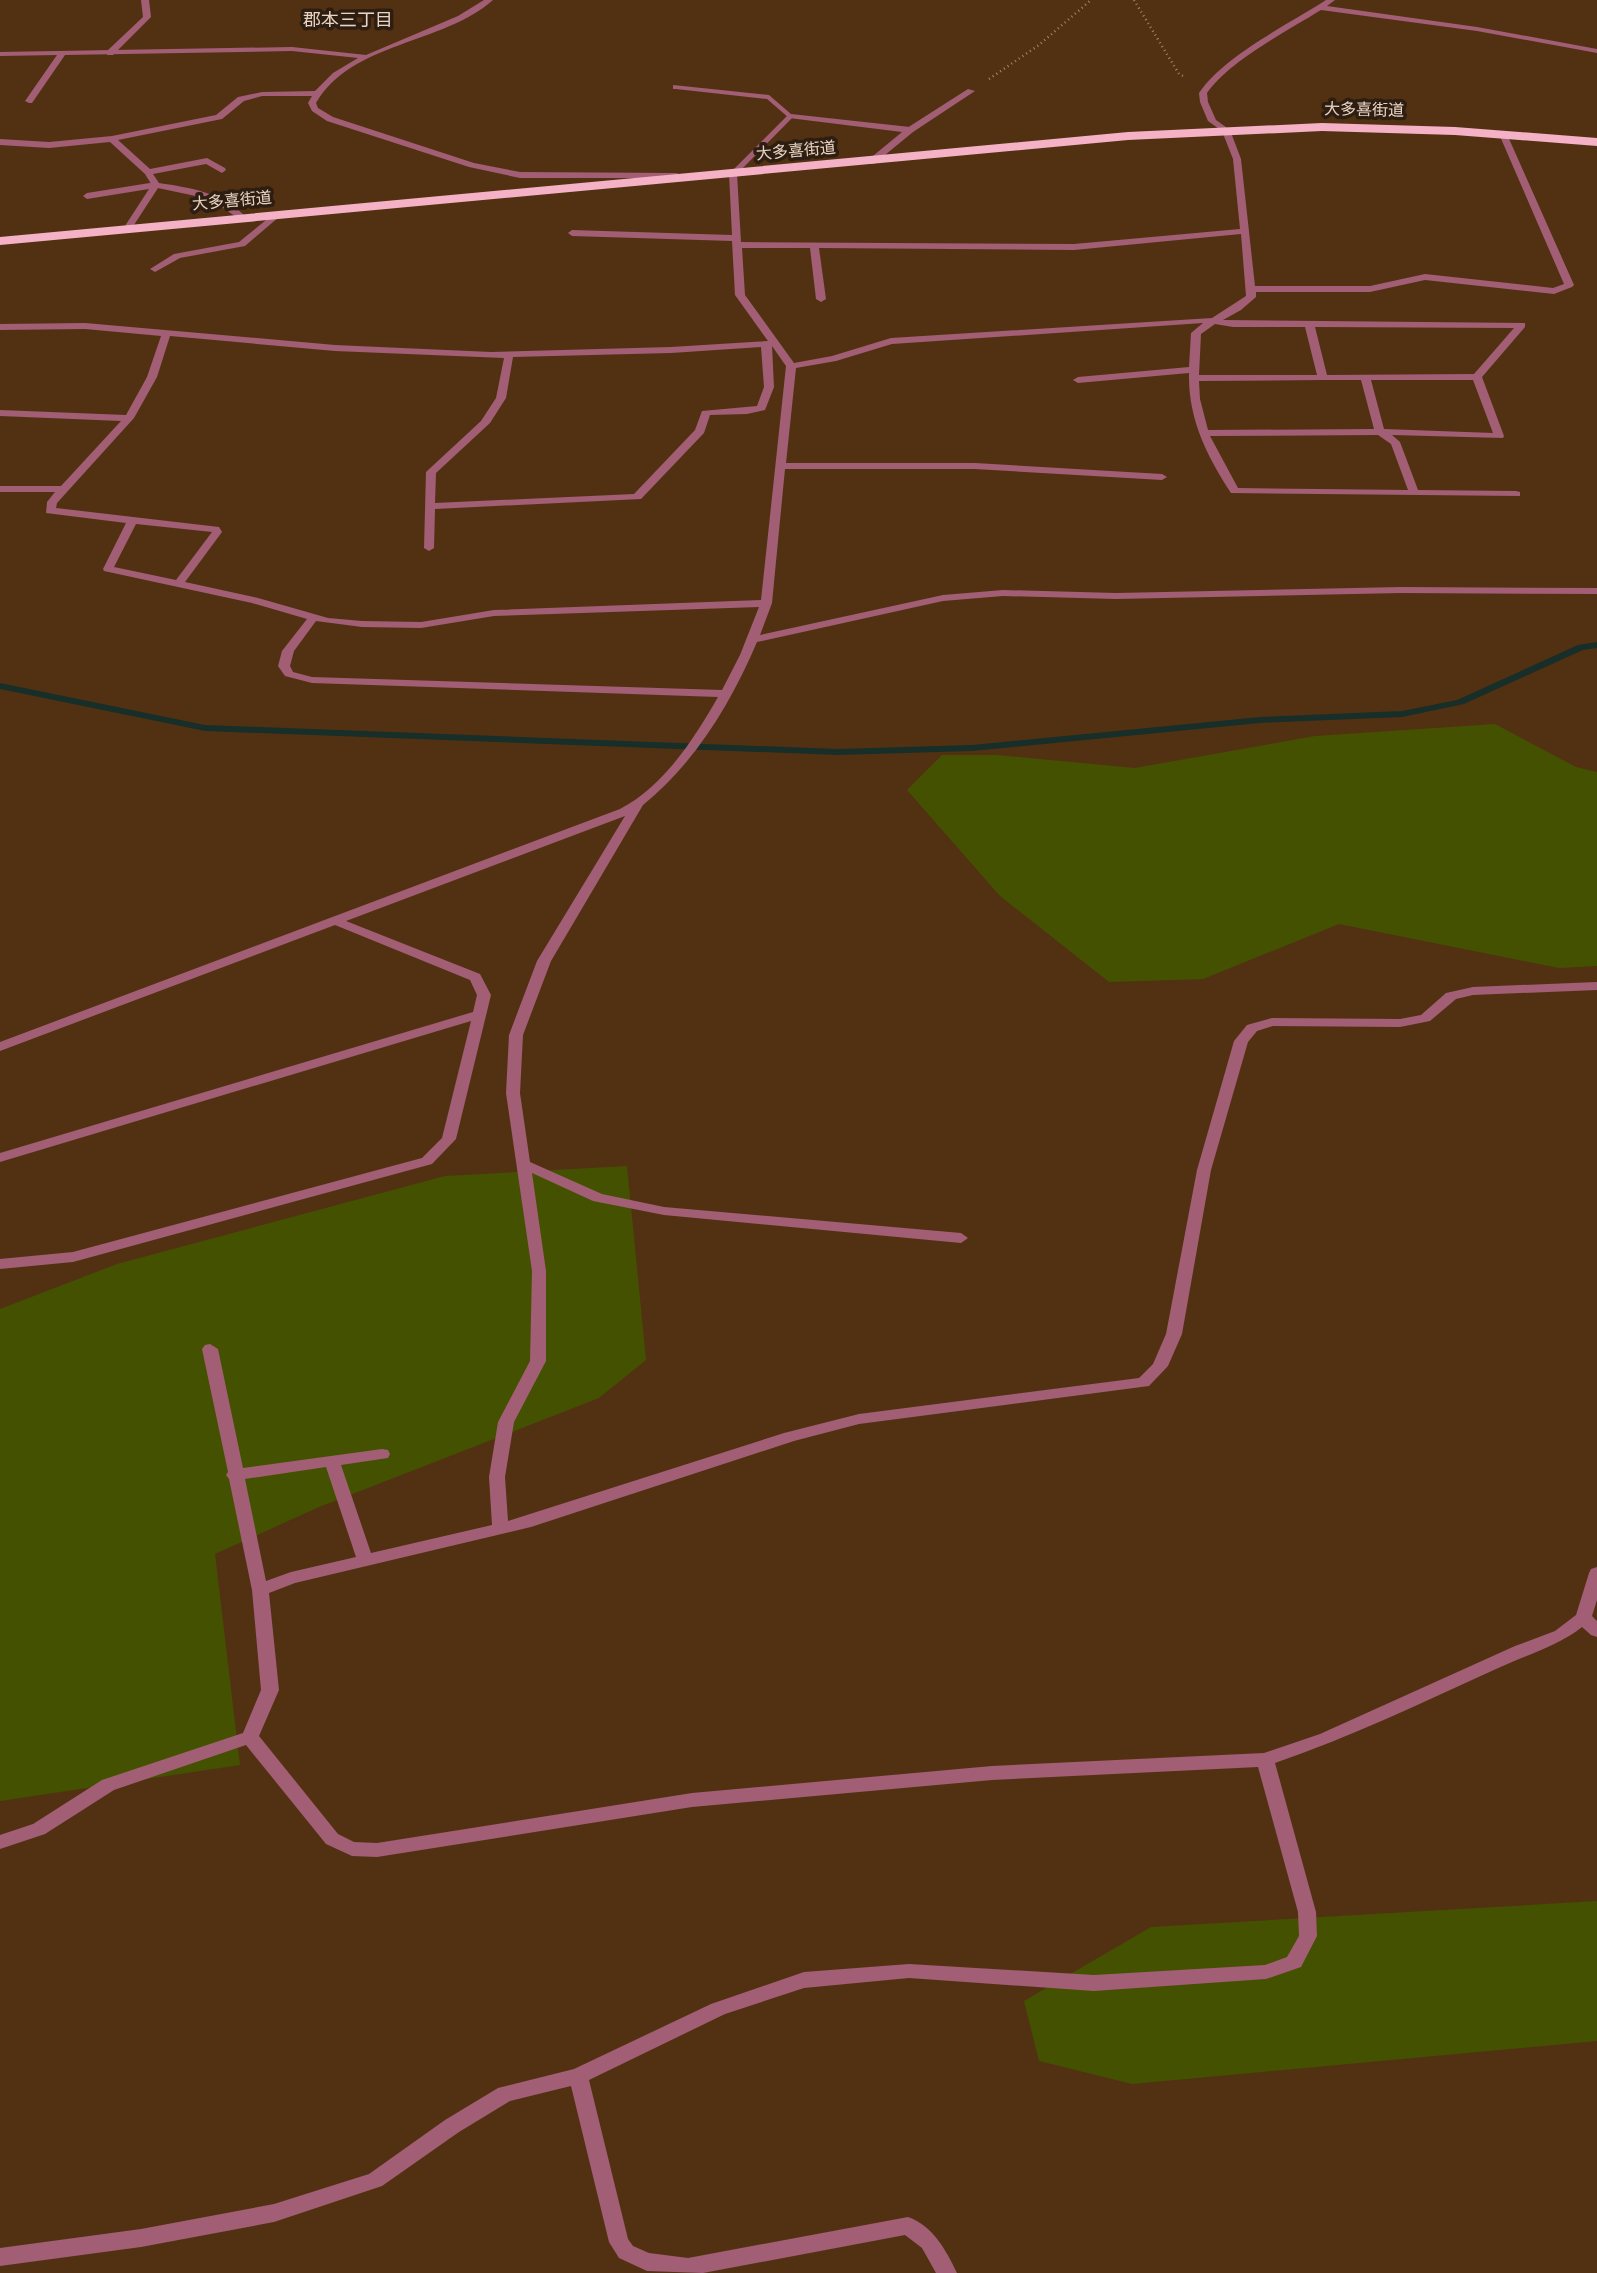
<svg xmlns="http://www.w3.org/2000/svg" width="1597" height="2273" viewBox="0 0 1597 2273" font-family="'Nunito Sans','Noto Sans JP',sans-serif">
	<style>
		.green { fill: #445100 }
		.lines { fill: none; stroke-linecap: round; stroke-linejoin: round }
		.stream { fill: #182e29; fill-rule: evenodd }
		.path { stroke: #a18670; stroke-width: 2.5; stroke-dasharray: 1 3.5; stroke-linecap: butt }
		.lane { fill: #a25e74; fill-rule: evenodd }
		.street { fill: #a25e74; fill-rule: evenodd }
		.highway { fill: #f5b2c6; fill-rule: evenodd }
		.labels { text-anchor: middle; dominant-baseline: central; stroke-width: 7; stroke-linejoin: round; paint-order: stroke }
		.far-street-label { font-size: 16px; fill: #e9d4c4; stroke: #2d1e11 }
		.far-neighbourhood-label { font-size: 18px; fill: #e9d4c4; stroke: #2d1e11 }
	</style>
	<rect width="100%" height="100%" fill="#523113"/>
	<g class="green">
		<polygon points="1495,724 1576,767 1597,772 1597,966 1559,968 1339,924 1203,979 1109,982 1000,896 907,790 942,755 996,755 1135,768 1315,736"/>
		<polygon points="627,1166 646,1360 599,1398 319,1507 215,1554 240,1765 0,1801 0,1309 117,1264 445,1176"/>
		<polygon points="1597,1901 1597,2041 1132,2084 1039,2061 1024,2001 1151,1927"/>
	</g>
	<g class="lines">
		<polygon class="stream" points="1597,642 1597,648 1583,650 1464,704 1402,717 1260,723 972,751 838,755 205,731 0,689 0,683 205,725 838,749 972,745 1260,717 1402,711 1457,700 1578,645"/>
		<g class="path">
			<polyline points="1134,0 1179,74 1185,77"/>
			<polyline points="989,79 1039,45 1091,0"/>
		</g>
		<g class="lane">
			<polygon points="141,0 149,0 151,17 113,55 107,55 107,51 143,17"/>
			<polygon points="673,85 769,95 791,114 910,127 914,130 910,133 789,118 767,99 676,89 673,89"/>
			<polygon points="156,182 160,185 130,231 127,232 123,229 149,189 87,199 83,196 87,193"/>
			<polygon points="276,212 280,215 279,217 245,246 180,258 155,272 150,269 174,254 239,242"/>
		</g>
		<g class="street">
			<path d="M484,0H493C442,45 353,41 316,103L318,108L333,117L474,163L520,172L676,173L679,174V178H520L469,167L327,121L312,111L308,103L312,96H262L244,101L222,119L118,140L150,169L207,158L225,168L226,170L222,173L206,164L153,174L159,183C191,188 221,192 245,216V220L242,221L210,199L153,187L145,174L110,142L49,148L0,145V139L49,142L112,136L216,115L238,97L262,92L315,91L333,73L358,58L292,51L65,55L32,103H29L25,101L57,55L0,56V52L292,47L366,55L458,16Z"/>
			<path d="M1326,0H1335L1327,6L1477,27L1597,49V53L1477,31L1321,10C1287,31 1229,61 1207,93L1208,102L1216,120L1230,130L1241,159L1255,286H1370L1425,274L1553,288L1564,284L1499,134L1506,132L1574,285L1572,287L1554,294L1425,280L1370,292H1256V297L1241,310L1223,320L1525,323V327L1482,377L1504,436L1503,438L1392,435L1400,442L1418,490L1516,491L1520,492V496L1231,493C1207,456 1188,419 1189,373L1078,383L1073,380L1078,377L1189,367L1191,333L1203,323L892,344L836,361L796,368L786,463H975L1162,474L1167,477L1162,480L975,469H785L772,603L760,635L943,595L1003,590L1116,593L1401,587L1597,588V594L1401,593L1116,599L1003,596L943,601L757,642C731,703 695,763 643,805L551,961L523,1035L520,1093L530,1162L602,1194L664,1207L961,1233L968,1238L961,1243L664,1215L593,1201L532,1173L546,1271V1361L514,1422L505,1477L508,1521L784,1433L859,1414L1139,1378L1153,1364L1166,1334L1197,1170L1234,1041L1247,1025L1272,1018L1400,1019L1421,1015L1446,993L1473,987L1597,982V990L1473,995L1456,999L1430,1021L1400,1027L1273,1026L1257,1031L1248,1042L1211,1170L1182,1334L1168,1366L1149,1386L859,1424L794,1441L531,1527L295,1583L269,1593L279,1690L259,1736L338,1834L354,1842L377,1843L692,1793L992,1766L1264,1753L1320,1734L1515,1646L1555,1631L1576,1615L1589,1573L1591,1569L1597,1567V1600L1592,1616L1597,1621V1637L1591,1635L1582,1627C1557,1647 1525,1655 1496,1669C1423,1702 1351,1737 1275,1763L1316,1912L1317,1936L1301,1967L1266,1979L1094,1991L909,1978L804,1988L725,2014L589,2080L628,2239L633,2246L649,2253L688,2258L908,2217C933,2226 946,2250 957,2273H936L922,2248L905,2235L703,2273L647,2271L619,2258L609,2242L571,2086L510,2101L459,2132L382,2186L274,2222L141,2247L0,2266V2248L141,2229L274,2204L369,2174L445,2120L498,2088L574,2069L711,2004L804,1972L909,1964L1094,1975L1265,1965L1287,1957L1299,1936L1298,1912L1258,1767L992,1780L692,1807L377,1857L352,1856L326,1844L246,1745L114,1790L45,1834L0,1849V1835L33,1824L102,1780L243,1733L261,1690L252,1590L229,1479L226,1475L228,1472L202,1349L205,1345L210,1344L218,1349L243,1468L382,1449L388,1450L390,1454L388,1458L341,1465L371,1553L492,1525L489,1477L498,1422L530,1361L532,1271L506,1093L509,1035L537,961L625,816L346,921L480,974L491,995L456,1139L432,1164L73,1262L0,1269V1259L73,1252L422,1158L442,1138L471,1021L0,1162V1153L473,1012L477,995L470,980L335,925L0,1051V1042L620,809C664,786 694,739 718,697L312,683L285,676L278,666L282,651L307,619L252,603L104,571L103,569L126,523L46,513L47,502L55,492H0V486H61L121,421L0,416V410L126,415L147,377L161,336L85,329L0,330V324L85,323L335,345L491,352L671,347L768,341L735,295L732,241L572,236L568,233L572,230L732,235L729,174L789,114L793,116L792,118L737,174L741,242L1074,244L1240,229L1233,159L1222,131L1208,121L1200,102L1199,93C1224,56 1287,25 1326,0ZM1241,234L1246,296L1212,318L891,338L832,356L794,363L745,295L742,248H810L816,299L821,302L826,299L819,248L1074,250ZM1215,324L1233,327H1305L1317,375H1199L1201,334ZM1315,327L1514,328L1474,374L1327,375ZM170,336L335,351L504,358L496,398L481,421L426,472L424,548L429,551L434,548L435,509L641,499L704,433L710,415L747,414L765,410L774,387L772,346L786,366L761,600L494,610L421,622L362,621L328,618L258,598L185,582L222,532L219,527L56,508L57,503L134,418L157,377ZM761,347L764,387L757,406L702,411L695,430L634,494L435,503L436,473L490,423L506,398L513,357L671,353ZM1321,380H1361L1374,429L1208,430L1200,399L1199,381ZM1371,380H1473L1493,433L1384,429ZM1378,435L1391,444L1408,490L1238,488L1210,436ZM136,524L212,532L176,580L114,567ZM759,607L740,655L722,690L312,677L293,672L290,666L294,651L316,621L362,627L421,628L494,616ZM326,1467L356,1557L291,1572L266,1581L245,1479Z"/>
			<polygon points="968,89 975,91 913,132 874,164 868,164 868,160 907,128"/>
		</g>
		<polygon class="highway" points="1322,123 1455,127 1597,138 1597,146 1455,135 1322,131 1128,140 0,245 0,237 1128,132"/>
	</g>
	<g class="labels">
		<g class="far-street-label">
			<text transform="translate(1364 110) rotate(1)">大多喜街道</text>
			<text transform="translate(796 151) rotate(-5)">大多喜街道</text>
			<text transform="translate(232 201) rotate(-5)">大多喜街道</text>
		</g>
		<g class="far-neighbourhood-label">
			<text x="348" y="20">郡本三丁目</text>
		</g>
	</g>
</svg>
